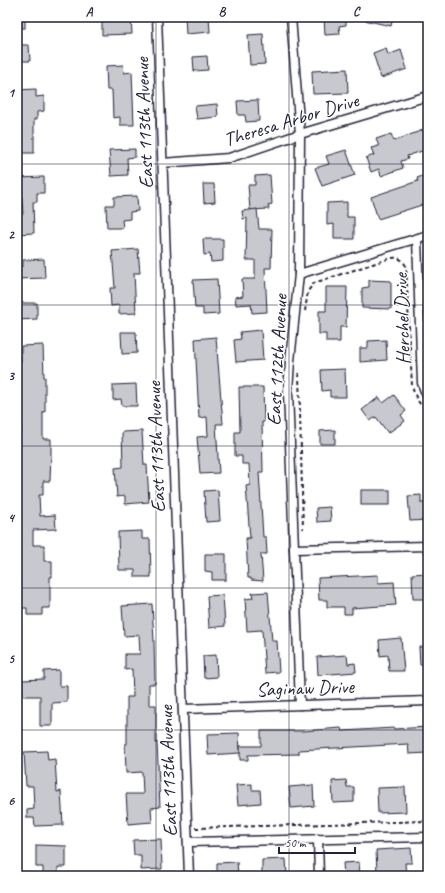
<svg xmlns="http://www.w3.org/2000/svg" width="445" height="893" viewBox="0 0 445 893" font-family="Caveat,sans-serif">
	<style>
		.building { fill: #c8c8cf; stroke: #22223b }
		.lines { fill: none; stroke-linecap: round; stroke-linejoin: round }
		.street-casing { stroke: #22223b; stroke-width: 11 }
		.path { stroke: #22223b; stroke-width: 2; stroke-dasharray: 4 3; stroke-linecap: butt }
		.street { stroke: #fff; stroke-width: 8 }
		.grid { fill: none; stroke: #22223b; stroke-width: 1; stroke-opacity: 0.55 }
		.labels { text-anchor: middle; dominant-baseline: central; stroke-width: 3; stroke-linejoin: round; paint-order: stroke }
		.street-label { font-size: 20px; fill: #22223b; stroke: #fff }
		.neatline { fill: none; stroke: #22223b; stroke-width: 1.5 }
		.grid-label { font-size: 13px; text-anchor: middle; font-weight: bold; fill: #22223b }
	</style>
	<rect width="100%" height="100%" fill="#fff"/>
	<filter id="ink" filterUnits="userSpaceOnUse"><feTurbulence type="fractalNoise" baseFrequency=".025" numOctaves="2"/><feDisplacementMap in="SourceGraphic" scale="8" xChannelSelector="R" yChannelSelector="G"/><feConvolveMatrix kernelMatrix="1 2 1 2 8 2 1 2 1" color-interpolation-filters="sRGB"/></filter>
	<g filter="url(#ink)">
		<g class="building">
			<rect x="17" y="17" width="8" height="11"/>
			<polygon points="102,17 131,17 132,34 102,35"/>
			<polygon points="185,17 209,17 210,32 186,34"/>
			<polygon points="324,17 346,17 346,25 339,26 340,34 325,35"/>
			<polygon points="365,17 393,17 391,26 364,20"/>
			<polygon points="263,34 265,64 250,65 248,35"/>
			<polygon points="17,45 29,45 30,61 17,61"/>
			<polygon points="386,48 388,55 401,50 407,69 381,78 373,53"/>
			<polygon points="207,56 208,70 194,71 193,57"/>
			<polygon points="123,65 124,73 132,72 134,125 120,125 120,117 113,118 112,90 107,90 106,66"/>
			<polygon points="347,69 348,93 313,94 312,71"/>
			<polygon points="36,89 36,97 44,96 44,111 37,112 37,119 34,119 34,153 17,153 17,90"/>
			<polygon points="258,100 259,121 246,122 245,115 238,115 237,101"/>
			<polygon points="217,104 218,117 197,119 195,106"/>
			<polygon points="428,128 428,149 407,156 408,159 401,161 403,168 381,176 379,169 371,172 366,158 374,155 371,148 379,146 376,139 391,134 394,141"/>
			<polygon points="135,149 135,157 127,158 128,175 111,176 109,150"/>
			<polygon points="346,150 355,175 322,186 315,168 329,164 326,156"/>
			<polygon points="428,174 428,203 378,219 371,197 418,181 417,178"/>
			<polygon points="270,175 272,204 268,205 269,209 250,210 248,185 255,185 255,176"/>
			<polygon points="44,177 44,193 37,193 37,202 33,202 34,233 17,234 17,214 23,214 21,186 17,186 17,178"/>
			<polygon points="203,184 214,184 215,202 204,203"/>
			<polygon points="137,196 138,211 130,212 130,219 122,220 123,228 107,228 106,205 114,205 114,197"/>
			<polygon points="347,202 347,217 354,217 354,239 334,239 334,224 327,225 327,203"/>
			<polygon points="257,209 259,229 272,229 271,268 265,268 267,312 252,313 251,304 236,305 235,297 243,296 242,279 255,279 255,260 246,260 247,218 243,219 242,211"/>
			<polygon points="203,239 223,239 223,261 211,262 210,254 204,255"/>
			<polygon points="138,249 140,273 134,273 136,313 119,314 119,305 111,306 110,288 115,288 112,251"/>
			<polygon points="44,259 45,278 17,279 17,266 23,266 23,260"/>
			<polygon points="217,279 219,314 203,315 203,308 195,308 193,280"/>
			<polygon points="369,280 391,281 391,309 362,308 362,288 369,287"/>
			<polygon points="326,287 347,287 346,327 340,327 340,342 326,342 326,334 319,334 319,311 326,311"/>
			<polygon points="17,303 37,303 37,319 17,320"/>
			<polygon points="261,330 263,360 236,362 234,340 241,339 240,332"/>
			<polygon points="121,332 136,332 137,353 122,354"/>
			<polygon points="216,337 223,424 216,424 219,473 200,474 197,437 208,436 207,417 199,418 195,339"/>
			<polygon points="386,340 387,360 360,362 360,348 368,348 368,341"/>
			<polygon points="43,345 44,377 45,377 45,412 43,412 43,439 51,439 51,453 50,481 43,481 43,495 39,495 40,516 55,515 56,529 33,530 33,545 44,545 44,561 52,561 52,577 50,577 50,608 42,608 42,615 27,615 27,608 20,608 17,433 21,433 21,405 17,405 17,362 21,362 21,346"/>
			<polygon points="345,369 346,397 330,397 330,390 322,391 321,370"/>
			<polygon points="136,384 137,406 122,406 121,399 113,400 113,385"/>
			<polygon points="239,387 263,387 264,422 262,422 263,472 259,472 263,537 266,537 267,554 261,554 263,581 251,580 251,578 248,578 246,538 250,538 246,486 250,485 249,464 242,464 242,456 235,456 235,432 240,432"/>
			<polygon points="394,395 406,411 401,415 405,421 388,433 376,417 370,421 362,410 379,397 383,403"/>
			<polygon points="335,430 335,444 320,444 320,431"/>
			<polygon points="142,431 144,465 147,465 149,502 125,504 125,496 117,497 115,468 123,467 122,432"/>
			<polygon points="218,490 220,521 206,522 204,491"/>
			<rect x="361" y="490" width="29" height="15"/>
			<polygon points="421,495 421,503 428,503 428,520 410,521 408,496"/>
			<polygon points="330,507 331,521 317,522 316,508"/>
			<polygon points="142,531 142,539 150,539 151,577 135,577 135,570 119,570 118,532"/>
			<polygon points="205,554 226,554 226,580 212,580 212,572 205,571"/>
			<polygon points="428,573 428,599 413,599 412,574"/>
			<polygon points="378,575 378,583 394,582 396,605 352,608 352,614 344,614 344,607 327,607 327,600 319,600 318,578"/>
			<polygon points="268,592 272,641 277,641 279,672 265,673 262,630 247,631 245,599 253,598 252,593"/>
			<polygon points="223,595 225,626 209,628 207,596"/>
			<polygon points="152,604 154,641 155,684 149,684 149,705 156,705 156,743 157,742 160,807 151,808 152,822 128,824 126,794 143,794 142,772 126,773 125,744 127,744 127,697 133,697 132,669 125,670 125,654 140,654 139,635 124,636 122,606"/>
			<polygon points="401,638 404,671 389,671 388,655 380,656 379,640"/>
			<polygon points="419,647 428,647 428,664 420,665"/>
			<polygon points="216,655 217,677 204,678 203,656"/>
			<polygon points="347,655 348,664 355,663 356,672 318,675 317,657"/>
			<polygon points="59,670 59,686 67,686 67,702 52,703 52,726 40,726 40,696 23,696 22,680 44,679 44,671"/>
			<polygon points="428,727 428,753 409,754 408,744 299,750 299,754 248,755 248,760 240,760 240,746 261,746 261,731 303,731 341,728 342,731 394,728 394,729"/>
			<polygon points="239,733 240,753 208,755 207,734"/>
			<polygon points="47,751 48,760 55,759 57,792 61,791 63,825 35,826 34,818 27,818 27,810 34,809 33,786 26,786 24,752"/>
			<polygon points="346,780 347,787 354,787 354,802 333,803 332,781"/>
			<polygon points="252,784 252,790 260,790 261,803 238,805 236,785"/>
			<polygon points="313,785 314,806 291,808 289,787"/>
			<polygon points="405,787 406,812 378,813 377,788"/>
			<polygon points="161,839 162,869 141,870 141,855 134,855 133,840"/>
			<polygon points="36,845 66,846 66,867 58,867 58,874 43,874 43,867 36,867"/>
			<polygon points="411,848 412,863 405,863 406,876 385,876 385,872 377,873 376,850"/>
			<polygon points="286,859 287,876 262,876 262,860"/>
			<polygon points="237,862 238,876 217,876 217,863"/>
			<polygon points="359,862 360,876 344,876 343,863"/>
		</g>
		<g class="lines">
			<g class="street-casing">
				<g id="street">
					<polyline points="157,17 189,876"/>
					<polyline points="291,17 300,134 299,274 290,361 288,392 300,705"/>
					<polyline points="162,163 229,158 300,134 428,96"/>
					<polyline points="417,239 422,383 426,394 428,396"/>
					<polyline points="299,274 428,235"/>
					<polyline points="294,549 428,546"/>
					<polyline points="183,709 428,701"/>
					<polyline points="318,839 319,876"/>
					<polyline points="188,842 428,837"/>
				</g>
			</g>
			<g class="path">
				<path d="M305,311L308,291L314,283L391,258C399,257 402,259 406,266L412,386C415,396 418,405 428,410"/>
				<polyline points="299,373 303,529"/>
				<polyline points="195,828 428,821"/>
			</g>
			<use href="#street" class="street"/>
		</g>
	</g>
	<path class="grid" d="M156,17V876M289,17V876M17,164H428M17,305H428M17,446H428M17,588H428M17,730H428"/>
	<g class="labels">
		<g class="street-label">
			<text transform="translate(291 120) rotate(-17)">Theresa Arbor Drive</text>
			<text transform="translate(144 123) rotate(-92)">East 113th Avenue</text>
			<text transform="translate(402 319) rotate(-92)">Herchel Drive</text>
			<text transform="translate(277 360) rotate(-87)">East 112th Avenue</text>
			<text transform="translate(156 447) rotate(-92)">East 113th Avenue</text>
			<text transform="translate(305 688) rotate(-2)">Saginaw Drive</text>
			<text transform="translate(168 771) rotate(-92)">East 113th Avenue</text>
		</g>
	</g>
	<rect width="445" height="893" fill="none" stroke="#fff" stroke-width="44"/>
	<path d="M279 847v6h76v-6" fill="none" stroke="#22223b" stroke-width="2"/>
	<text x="285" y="847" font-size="12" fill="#22223b" stroke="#ffffff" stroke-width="3" paint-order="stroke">50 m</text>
	<rect x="22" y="22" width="401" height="849" class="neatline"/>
	<g class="grid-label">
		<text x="89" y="16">A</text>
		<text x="222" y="16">B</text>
		<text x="356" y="16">C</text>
		<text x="11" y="97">1</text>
		<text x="11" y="239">2</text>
		<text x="11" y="380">3</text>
		<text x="11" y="522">4</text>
		<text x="11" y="663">5</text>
		<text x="11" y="805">6</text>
	</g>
</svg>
